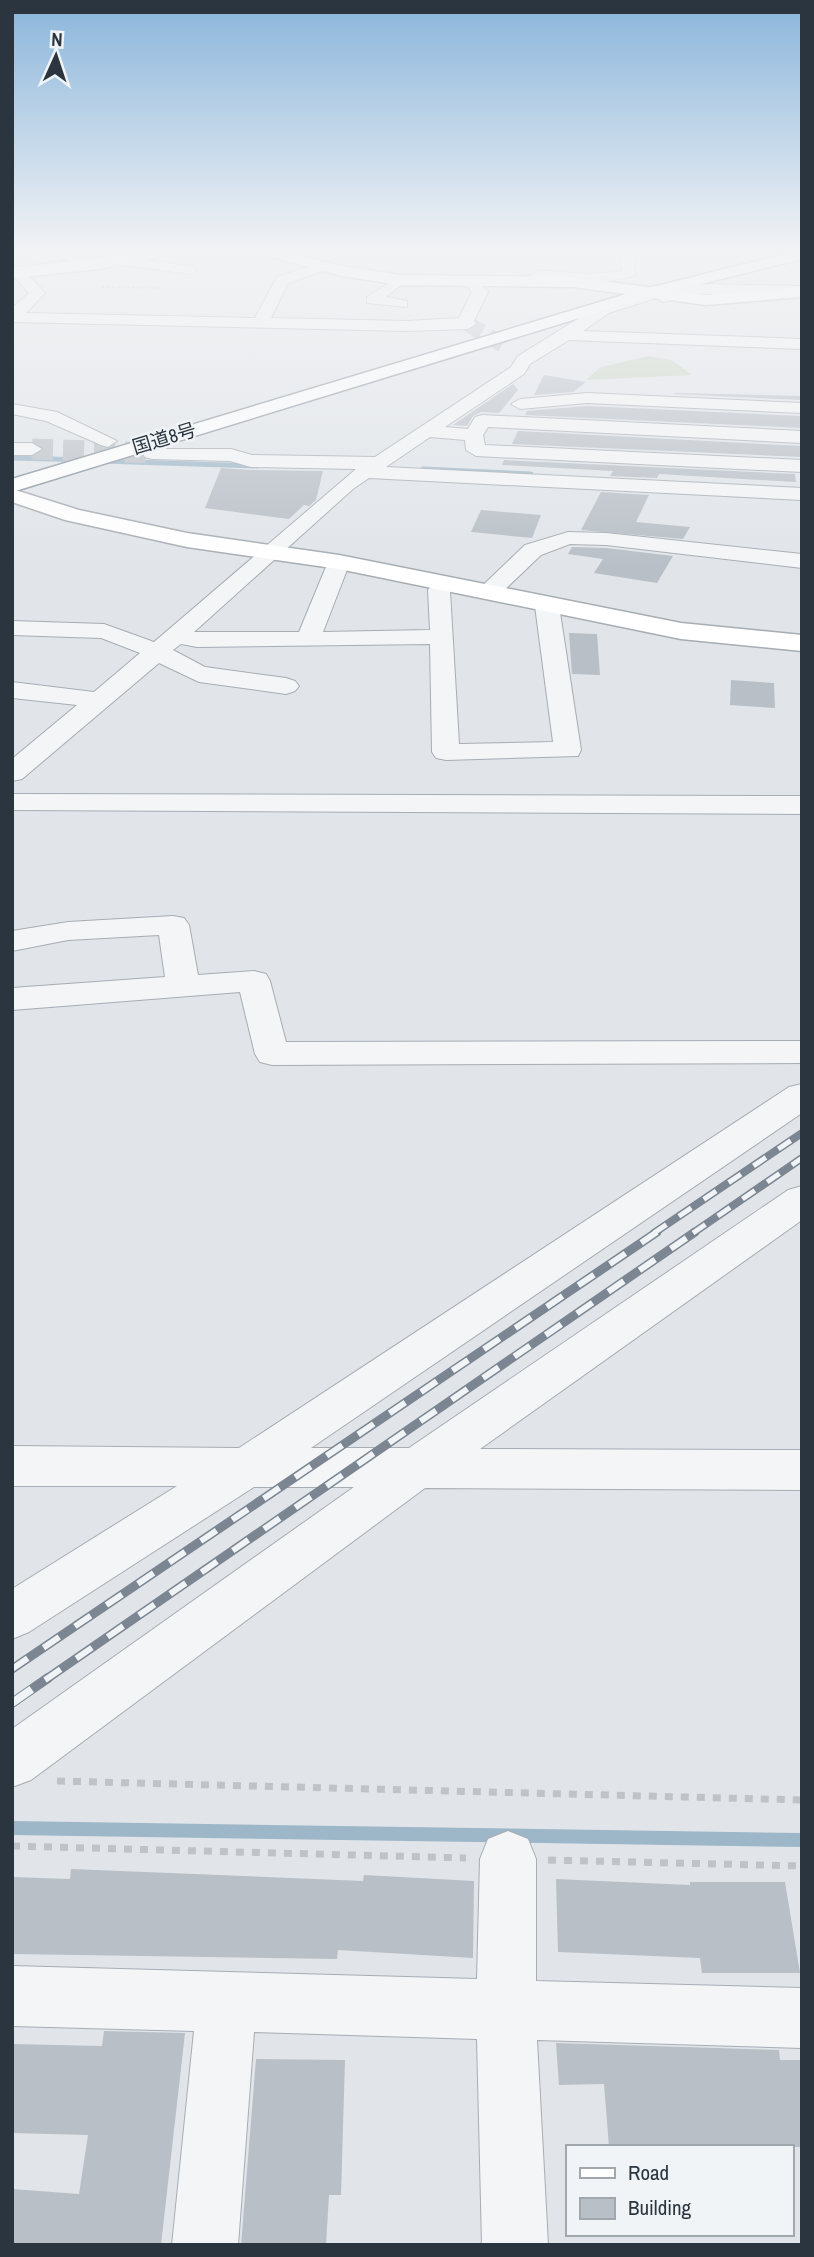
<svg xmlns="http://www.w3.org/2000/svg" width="814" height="2257" viewBox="0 0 814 2257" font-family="'Archivo Narrow','Noto Sans JP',sans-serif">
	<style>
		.green { fill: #c8d3c2 }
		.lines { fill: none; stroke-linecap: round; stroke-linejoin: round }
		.stream-far1 { stroke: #9db7c8; stroke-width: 5 }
		.stream { stroke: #9db7c8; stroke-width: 14 }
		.building { fill: #b8bfc6 }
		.street-tunnel-far1 { stroke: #bcc2c7; stroke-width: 16; stroke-dasharray: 16 8; stroke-linecap: butt }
		.street-tunnel { stroke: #bcc2c7; stroke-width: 21; stroke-dasharray: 21 10; stroke-linecap: butt }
		.street-casing { stroke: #a6adb3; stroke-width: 2 }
		.secondary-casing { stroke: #a6adb3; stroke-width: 3 }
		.highway-casing { stroke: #89949f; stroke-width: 3 }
		.path-far1 { stroke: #bfc3c7; stroke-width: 2; stroke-dasharray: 2.5 2.5; stroke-linecap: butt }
		.path { stroke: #bfc3c7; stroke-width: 7; stroke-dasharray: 8 8; stroke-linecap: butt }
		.street { fill: #f3f5f7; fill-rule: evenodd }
		.secondary { fill: #fff; fill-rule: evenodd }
		.highway { fill: #fff; fill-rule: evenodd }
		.rail-far2-casing { stroke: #7b8692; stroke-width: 8 }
		.rail-far1-casing { stroke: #7b8692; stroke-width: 9 }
		.rail-casing { stroke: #7b8692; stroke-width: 10 }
		.rail-far2 { stroke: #f0f4f6; stroke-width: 5; stroke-dasharray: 15; stroke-linecap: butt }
		.rail-far1 { stroke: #f0f4f6; stroke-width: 6; stroke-dasharray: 19; stroke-linecap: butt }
		.rail { stroke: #f0f4f6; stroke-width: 8; stroke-dasharray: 24; stroke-linecap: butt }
		.labels { text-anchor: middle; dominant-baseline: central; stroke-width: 5; stroke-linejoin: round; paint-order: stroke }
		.far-street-label { font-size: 19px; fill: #2a3540; stroke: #f0f4f6 }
	</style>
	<rect width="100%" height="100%" fill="#e1e5e9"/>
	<polygon class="green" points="649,356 671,360 692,375 586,380 601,367"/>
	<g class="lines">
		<g class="stream-far1">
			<polyline points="12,458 87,460"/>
			<polyline points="101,461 258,466"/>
			<polyline points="423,469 531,474"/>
		</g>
		<polyline class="stream" points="12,1828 802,1840"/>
	</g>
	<g class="building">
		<polygon points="544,375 586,382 573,392 534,395"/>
		<polygon points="513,384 518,390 499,413 481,412 473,416 467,426 453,425"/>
		<polygon points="673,393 802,396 802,400 674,394"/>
		<polygon points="587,406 802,416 802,428 525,415 527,411"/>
		<polygon points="518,431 802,446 802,457 512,444"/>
		<polygon points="504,460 795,474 796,482 659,474 657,478 610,476 613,471 502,465"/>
		<polygon points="221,468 251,470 323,471 316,500 309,506 304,505 289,519 205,508"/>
		<polygon points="601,492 649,495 636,522 690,527 683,539 581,530"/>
		<polygon points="481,510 541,515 532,538 471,532"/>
		<polygon points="572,547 606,548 673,556 657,583 594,573 603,559 568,554"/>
		<polygon points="569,633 597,634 600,675 572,674"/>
		<polygon points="731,680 774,683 775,708 730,705"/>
		<polygon points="71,1869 363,1881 364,1875 474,1881 473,1958 338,1950 337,1959 12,1954 12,1877 70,1879"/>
		<polygon points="556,1879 690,1885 690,1882 785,1882 800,1973 702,1973 700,1958 558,1952"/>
		<polygon points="104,2031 185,2033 161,2245 12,2245 12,2189 79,2194 88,2135 12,2133 12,2044 102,2046"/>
		<polygon points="556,2043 779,2050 780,2060 802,2060 802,2147 609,2147 604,2084 559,2085"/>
		<polygon points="256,2059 345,2060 341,2195 329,2195 326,2245 241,2245"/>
	</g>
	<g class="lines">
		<polyline class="street-tunnel-far1" points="468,324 505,346"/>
		<polyline class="street-tunnel" points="32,449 152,453"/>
		<g class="street-casing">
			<g id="street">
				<polygon points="45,253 67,253 101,265 94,269"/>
				<polygon points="620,253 634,253 635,276 597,283 542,279 530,285 523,281 539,270 585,274 617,272 622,271"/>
				<polygon points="122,257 190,266 197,270 190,274 117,264 115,261"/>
				<polygon points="323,262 328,263 328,269 288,283 271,318 407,321 459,318 472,292 464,282 466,279 476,279 488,292 474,321 476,324 468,329 407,331 12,322 12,308 29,293 12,274 19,269 24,270 45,293 26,313 255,318 277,277"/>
				<polygon points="400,276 407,280 386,297 407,301 407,307 367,303 367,297"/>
				<polygon points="699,284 802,286 802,296 699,294 663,302 655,297 658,294"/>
				<polygon points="648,291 653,293 653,299 609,313 583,331 802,339 802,349 569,340 530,364 524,374 445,427 468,429 475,417 482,415 802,431 802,443 488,427 483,435 485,445 802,460 802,472 476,456 466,450 465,440 430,437 386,467 802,488 802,500 369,478 353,489 194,632 299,632 328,562 339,555 350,562 323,632 430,630 428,590 436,579 452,579 455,584 450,591 459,744 553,742 535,606 539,601 555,601 559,606 581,750 578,756 446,760 436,758 432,752 430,644 197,647 181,644 173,650 205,667 286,678 295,681 299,686 295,691 286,694 199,682 159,663 22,779 12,781 12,759 77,705 12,698 12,682 94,692 140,653 101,638 12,635 12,621 104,624 154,642 356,469 251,467 230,461 152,459 145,457 142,453 145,449 231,449 252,455 375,457 511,367 518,356 597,307"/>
				<polygon points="587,393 802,403 802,413 587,403 520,409 511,404 520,399"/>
				<polygon points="12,404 57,412 117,441 108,447 101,445 46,421 12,414"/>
				<polygon points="12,443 32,443 42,449 32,455 12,455"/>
				<polygon points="568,532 606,533 802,554 802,568 606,545 570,544 541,555 496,598 480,598 477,593 480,588 525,545"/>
				<polygon points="12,794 802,796 802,814 12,810"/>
				<polygon points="173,916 184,918 189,925 198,975 254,971 266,974 270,981 286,1042 802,1041 802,1063 272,1065 260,1062 255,1054 240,992 12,1010 12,988 165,977 159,935 68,940 12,951 12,931 68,922"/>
				<polygon points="802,1084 802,1113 311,1448 409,1448 788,1190 802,1186 802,1220 480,1449 802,1450 802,1490 425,1488 31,1780 12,1787 12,1729 354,1487 254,1487 29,1632 12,1639 12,1589 177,1486 12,1486 12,1446 239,1448 789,1087"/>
				<polygon points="508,1831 528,1839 536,1859 536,1981 802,1988 802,2048 537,2040 548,2245 482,2245 477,2039 254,2032 238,2245 172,2245 194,2031 12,2026 12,1966 477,1979 480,1859 488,1839"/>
			</g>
		</g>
		<g class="secondary-casing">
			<g id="secondary">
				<polygon points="136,253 165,253 158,257 100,269 12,278 12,268"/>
				<polygon points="265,253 289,253 342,266 400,275 573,277 706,295 802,287 802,297 706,305 573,287 400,285 342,276 267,256"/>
				<polygon points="12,489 79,510 187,533 339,555 681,623 802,635 802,651 681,639 339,569 187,547 65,520 12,502"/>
			</g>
		</g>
		<g class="highway-casing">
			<polygon id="highway" points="789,253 802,253 802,259 648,297 12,492 12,479 636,291"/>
		</g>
		<polyline class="path-far1" points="102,287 160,288"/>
		<g class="path">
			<polyline points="57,1781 802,1800"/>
			<polyline points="12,1846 466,1858"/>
			<polyline points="548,1860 802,1866"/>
		</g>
		<use href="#street" class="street"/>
		<use href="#secondary" class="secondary"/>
		<use href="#highway" class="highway"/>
		<g class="rail-far2-casing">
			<g id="rail-far2">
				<polyline points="654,1233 802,1133"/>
				<polyline points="693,1233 802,1158"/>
			</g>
		</g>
		<g class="rail-far1-casing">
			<g id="rail-far1">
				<polyline points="12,1669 657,1232"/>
				<polyline points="45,1680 695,1232"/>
			</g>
		</g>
		<g class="rail-casing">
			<polyline id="rail" points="12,1703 48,1678"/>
		</g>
		<use href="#rail-far2" class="rail-far2"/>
		<use href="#rail-far1" class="rail-far1"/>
		<use href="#rail" class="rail"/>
	</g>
	<linearGradient id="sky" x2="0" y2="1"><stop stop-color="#8ab5db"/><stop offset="0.44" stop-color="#f2f3f5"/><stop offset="1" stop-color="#f2f3f5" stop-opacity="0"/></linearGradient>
	<rect width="814" height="569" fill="url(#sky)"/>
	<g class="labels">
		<g class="far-street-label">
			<text transform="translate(164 438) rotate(-17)">国道8号</text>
		</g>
	</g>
	<rect width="814" height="2257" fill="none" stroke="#2a3540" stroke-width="28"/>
	<rect x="566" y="2145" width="228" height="91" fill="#f0f4f6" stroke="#a1a8ad" stroke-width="2"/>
	<rect x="580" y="2168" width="35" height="10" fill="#ffffff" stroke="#a1a8ad" stroke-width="2"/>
	<text x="628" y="2180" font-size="21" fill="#2a3540">Road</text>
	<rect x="580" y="2198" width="35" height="21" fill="#b8bfc6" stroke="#a1a8ad" stroke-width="2"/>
	<text x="628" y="2215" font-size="21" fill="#2a3540">Building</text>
	<g transform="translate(56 56) rotate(3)" stroke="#f0f4f6" stroke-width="5" paint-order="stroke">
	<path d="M0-5L12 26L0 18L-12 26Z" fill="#2a3540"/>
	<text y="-10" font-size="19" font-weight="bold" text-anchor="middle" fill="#2a3540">N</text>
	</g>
</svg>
